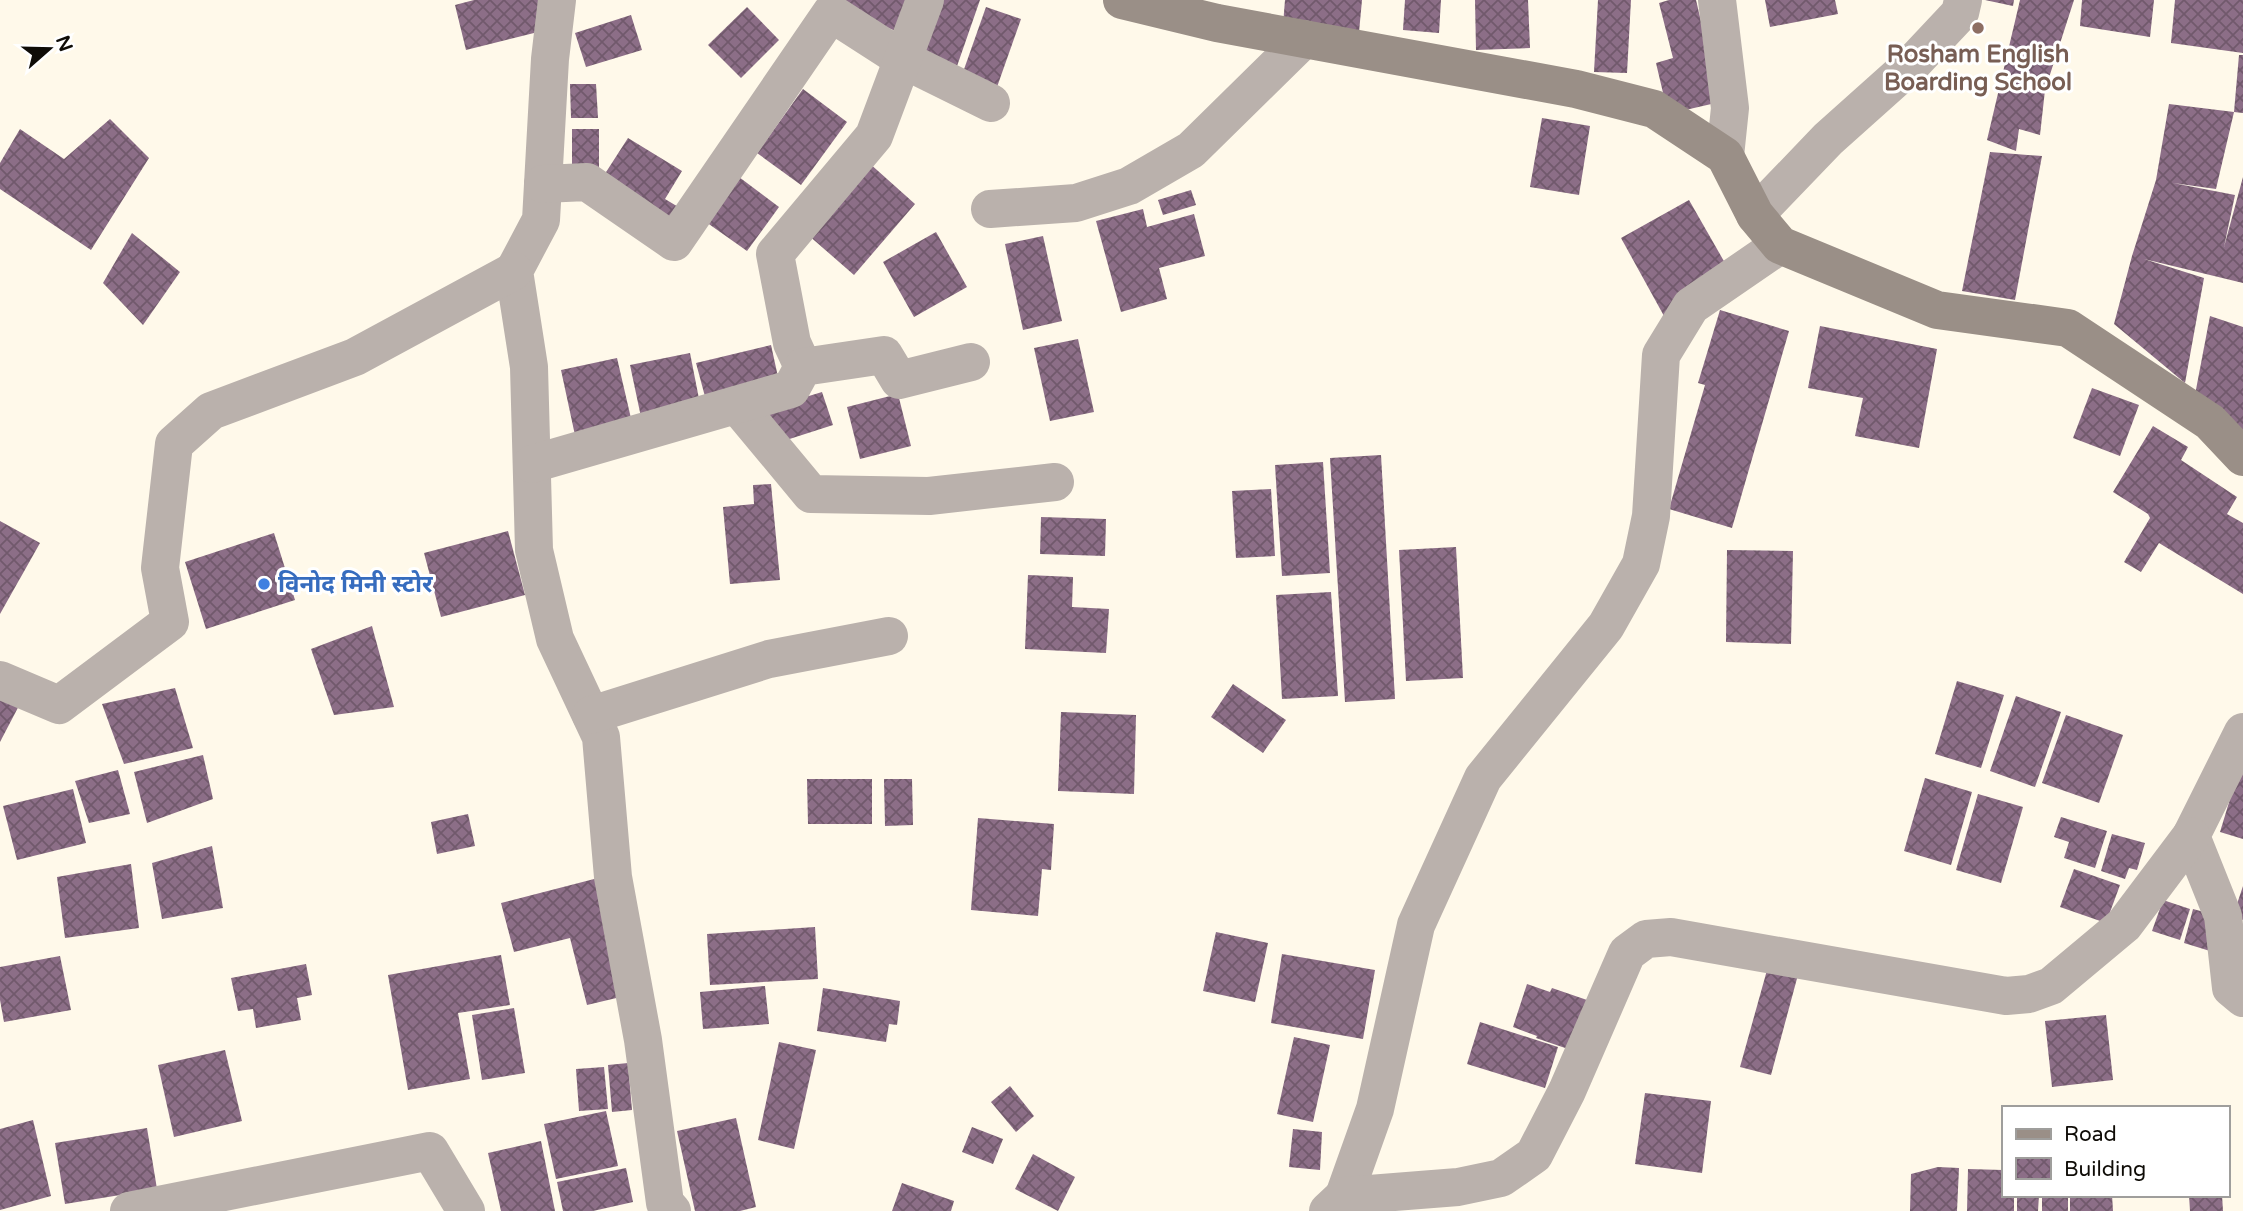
<svg xmlns="http://www.w3.org/2000/svg" width="2243" height="1211" viewBox="0 0 2243 1211" font-family="'Varela Round','Noto Sans Devanagari',sans-serif">
	<style>
		.building { fill: url(#building-cross-hatch) }
		.lines { fill: none; stroke-linecap: round; stroke-linejoin: round }
		.minor { stroke: #bab1ac; stroke-width: 38 }
		.secondary { stroke: #9a8f87; stroke-width: 38 }
		.education-dot { fill: #8d6e63; stroke: #fff; stroke-width: 2.5 }
		.shop-dot { fill: #3f7fe0; stroke: #fff; stroke-width: 2.5 }
		.labels { text-anchor: middle; dominant-baseline: central; stroke-width: 6; stroke-linejoin: round; paint-order: stroke }
		.education-label { font-size: 24px; font-weight: bold; fill: #785e54; stroke: #fff }
		.shop-label { font-size: 24px; font-weight: bold; fill: #366cbe; stroke: #fff; text-anchor: start }
	</style>
	<defs>
		<pattern id="building-cross-hatch" width="8" height="8" patternUnits="userSpaceOnUse" patternTransform="scale(1.75)"><rect width="8" height="8" fill="#8c6e87"/><path d="M0 0l8 8M0 8l8-8" fill="none" stroke="#71596c"/></pattern>
	</defs>
	<rect width="100%" height="100%" fill="#fff9ea"/>
	<g class="building">
		<polygon points="474,0 543,0 550,29 466,50 455,5"/>
		<polygon points="841,0 914,0 900,33 838,6"/>
		<polygon points="933,0 980,0 956,69 915,54"/>
		<polygon points="1285,0 1362,0 1359,32 1283,25"/>
		<polygon points="1405,0 1441,0 1439,33 1403,30"/>
		<polygon points="1475,0 1528,0 1530,48 1476,50"/>
		<polygon points="1598,0 1631,0 1627,73 1594,72"/>
		<polygon points="1669,0 1696,0 1720,102 1668,114 1656,63 1673,58 1659,3"/>
		<polygon points="1765,0 1835,0 1838,14 1770,27"/>
		<polygon points="1985,0 2014,0 2013,6"/>
		<polygon points="2020,0 2074,0 2045,90 2040,135 2019,129 2016,151 1987,140"/>
		<polygon points="2082,0 2154,0 2150,37 2080,26"/>
		<polygon points="2175,0 2243,0 2243,53 2171,43"/>
		<polygon points="747,7 779,40 741,78 708,45"/>
		<polygon points="986,7 1021,19 997,87 962,75"/>
		<polygon points="631,15 642,50 586,67 575,33"/>
		<polygon points="2239,55 2243,55 2243,113 2234,112"/>
		<polygon points="570,84 596,84 598,118 571,118"/>
		<polygon points="803,89 847,122 801,185 757,153"/>
		<polygon points="2169,104 2234,112 2216,189 2173,183 2235,195 2224,247 2243,177 2243,283 2144,259 2204,278 2185,383 2114,324 2132,256 2156,180"/>
		<polygon points="1542,118 1590,126 1579,195 1530,187"/>
		<polygon points="110,119 149,158 91,250 0,189 0,163 20,129 64,159"/>
		<rect x="572" y="129" width="27" height="44"/>
		<polygon points="628,138 682,171 665,199 680,208 669,226 599,183"/>
		<polygon points="1990,152 2042,156 2015,300 1962,291"/>
		<polygon points="868,162 915,204 854,275 807,234"/>
		<polygon points="739,177 779,207 747,251 706,222"/>
		<polygon points="1191,190 1196,205 1163,215 1158,200"/>
		<polygon points="1689,200 1733,277 1664,316 1621,238"/>
		<polygon points="1143,209 1147,227 1194,214 1205,256 1159,268 1167,299 1121,312 1096,221"/>
		<polygon points="936,232 967,287 914,317 883,262"/>
		<polygon points="132,233 180,272 143,325 103,283"/>
		<polygon points="1043,236 1062,321 1023,330 1005,244"/>
		<polygon points="1720,310 1789,331 1732,528 1669,509 1705,385 1698,383"/>
		<polygon points="2210,316 2243,327 2243,430 2194,400"/>
		<polygon points="1820,326 1937,349 1919,448 1855,436 1863,398 1808,388"/>
		<polygon points="1078,339 1094,412 1050,421 1034,348"/>
		<polygon points="771,345 780,386 707,404 696,363"/>
		<polygon points="690,353 700,404 641,417 630,365"/>
		<polygon points="617,358 633,427 576,440 561,370"/>
		<polygon points="2092,388 2139,405 2120,456 2073,438"/>
		<polygon points="822,392 833,425 774,444 763,410"/>
		<polygon points="898,394 911,446 860,459 847,407"/>
		<polygon points="2153,426 2188,447 2181,460 2237,497 2227,514 2243,523 2243,594 2159,543 2141,572 2124,562 2150,518 2148,514 2113,492"/>
		<polygon points="1381,455 1395,699 1345,702 1330,458"/>
		<polygon points="1323,462 1330,573 1282,576 1275,465"/>
		<polygon points="771,484 780,580 730,584 723,507 754,504 753,485"/>
		<polygon points="1271,489 1275,556 1236,558 1232,491"/>
		<polygon points="1041,517 1106,519 1105,556 1040,554"/>
		<polygon points="0,521 40,543 0,614"/>
		<polygon points="508,531 525,595 441,617 424,553"/>
		<polygon points="274,533 295,600 206,629 185,562"/>
		<polygon points="1456,547 1463,678 1406,681 1399,550"/>
		<polygon points="1727,550 1793,551 1791,644 1726,642"/>
		<polygon points="1028,575 1073,577 1072,607 1109,609 1106,653 1025,649"/>
		<polygon points="1331,592 1338,696 1282,699 1276,595"/>
		<polygon points="372,626 394,707 334,715 311,649"/>
		<polygon points="1957,681 2004,695 1981,768 1935,754"/>
		<polygon points="1233,684 1286,720 1263,753 1211,717"/>
		<polygon points="0,686 23,698 0,742"/>
		<polygon points="175,688 193,748 124,764 102,704"/>
		<polygon points="2016,696 2061,712 2035,787 1990,771"/>
		<polygon points="1061,712 1136,715 1134,794 1058,791"/>
		<polygon points="2066,715 2123,735 2099,803 2042,783"/>
		<polygon points="203,755 213,799 147,823 134,772"/>
		<polygon points="2240,766 2243,767 2243,839 2220,832"/>
		<polygon points="118,770 130,814 89,823 75,781"/>
		<polygon points="1925,778 1972,792 1951,865 1904,851"/>
		<polygon points="807,779 872,779 872,824 808,824"/>
		<polygon points="884,779 912,779 913,825 885,826"/>
		<polygon points="73,789 86,843 17,860 3,806"/>
		<polygon points="1978,794 2023,807 2001,883 1956,870"/>
		<polygon points="468,814 475,846 437,854 431,822"/>
		<polygon points="2061,817 2107,831 2095,868 2064,858 2069,842 2054,837"/>
		<polygon points="978,818 1054,824 1051,870 1042,869 1038,916 971,910"/>
		<polygon points="2112,834 2145,843 2137,870 2129,868 2125,879 2101,871"/>
		<polygon points="212,846 223,908 162,919 152,863"/>
		<polygon points="131,864 139,928 65,938 57,877"/>
		<polygon points="2074,869 2120,885 2106,923 2060,907"/>
		<polygon points="598,878 629,995 587,1005 570,938 514,952 501,903"/>
		<polygon points="2243,886 2243,920 2233,916"/>
		<polygon points="2163,900 2190,909 2180,940 2152,931"/>
		<polygon points="2193,909 2215,915 2210,951 2184,943"/>
		<polygon points="815,927 818,979 710,985 707,934"/>
		<polygon points="1216,932 1268,943 1255,1002 1203,991"/>
		<polygon points="1282,954 1375,970 1363,1039 1271,1023"/>
		<polygon points="501,955 510,1005 458,1013 470,1079 408,1090 388,975"/>
		<polygon points="60,956 71,1010 4,1022 0,1000 0,967"/>
		<polygon points="1769,963 1799,971 1771,1075 1740,1067"/>
		<polygon points="306,964 312,995 297,998 301,1020 256,1028 253,1009 238,1011 231,978"/>
		<polygon points="1527,984 1550,992 1552,988 1587,1000 1571,1050 1536,1038 1537,1036 1513,1027"/>
		<polygon points="765,986 769,1024 703,1029 700,992"/>
		<polygon points="823,988 900,1001 897,1025 889,1024 886,1042 817,1031"/>
		<polygon points="514,1008 525,1073 482,1080 472,1015"/>
		<polygon points="2106,1015 2113,1080 2052,1087 2045,1021"/>
		<polygon points="1480,1022 1558,1047 1545,1088 1467,1064"/>
		<polygon points="1294,1037 1330,1045 1313,1122 1277,1114"/>
		<polygon points="779,1042 816,1050 794,1149 758,1140"/>
		<polygon points="225,1050 242,1121 174,1137 158,1065"/>
		<polygon points="628,1063 632,1110 612,1112 608,1065"/>
		<polygon points="604,1067 608,1109 579,1111 576,1069"/>
		<polygon points="1010,1086 1034,1116 1016,1132 991,1102"/>
		<polygon points="1645,1093 1711,1101 1702,1173 1635,1164"/>
		<polygon points="606,1111 618,1166 556,1179 544,1124"/>
		<polygon points="736,1118 756,1207 740,1211 695,1211 677,1131"/>
		<polygon points="33,1120 51,1196 0,1210 0,1129"/>
		<polygon points="972,1127 1003,1139 993,1164 962,1152"/>
		<polygon points="147,1128 157,1189 65,1204 55,1143"/>
		<polygon points="1293,1129 1322,1132 1320,1170 1289,1167"/>
		<polygon points="541,1141 555,1211 501,1211 488,1153"/>
		<polygon points="1033,1154 1075,1177 1058,1211 1015,1189"/>
		<polygon points="1938,1167 1959,1168 1957,1211 1910,1211 1911,1174"/>
		<polygon points="626,1168 633,1202 593,1211 563,1211 557,1182"/>
		<polygon points="1968,1169 2003,1170 2003,1195 2014,1195 2014,1211 1967,1211"/>
		<polygon points="902,1183 954,1201 951,1211 892,1211"/>
		<polygon points="2017,1195 2039,1195 2038,1211 2017,1211"/>
		<rect x="2042" y="1195" width="26" height="16"/>
		<polygon points="2070,1195 2112,1195 2113,1211 2070,1211"/>
		<polygon points="2189,1195 2222,1195 2223,1211 2190,1211"/>
	</g>
	<g class="lines">
		<g class="minor">
			<polyline points="557,0 550,59 541,220 514,271 529,367 534,550 555,639 601,737 613,877 643,1040 665,1203 672,1211"/>
			<polyline points="1717,0 1730,108 1725,156"/>
			<polyline points="543,184 587,182 674,242 831,13 904,60 991,103"/>
			<polyline points="990,209 1076,203 1129,186 1191,150 1304,39"/>
			<polyline points="1755,215 1828,139 1913,63 1960,13 1963,0"/>
			<polyline points="803,367 792,343 775,254 874,136 925,0"/>
			<polyline points="737,405 811,494 929,496 1055,482"/>
			<polyline points="532,464 791,389 803,367 884,355 899,380 971,362"/>
			<polyline points="0,680 59,705 170,622 160,568 174,444 211,411 355,357 514,271"/>
			<polyline points="591,715 769,659 889,636"/>
			<polyline points="2243,732 2191,836 2223,916 2231,988 2243,998"/>
			<polyline points="1344,1196 1375,1109 1416,925 1483,778 1606,626 1641,564 1651,516 1661,355 1691,306 1780,245"/>
			<polyline points="129,1211 430,1151 466,1211"/>
			<polyline points="1328,1211 1344,1196 1458,1187 1501,1178 1534,1155 1567,1091 1627,953 1646,939 1671,937 2006,996 2029,994 2051,986 2124,925 2191,836"/>
		</g>
		<polyline class="secondary" points="1122,0 1217,23 1576,89 1654,109 1725,156 1755,215 1780,245 1937,310 2068,328 2210,422 2243,457"/>
	</g>
	<circle class="education-dot" cx="1978" cy="28" r="7"/>
	<circle class="shop-dot" cx="264" cy="584" r="7"/>
	<g class="labels">
		<g class="education-label">
			<text x="1978" y="54">Rosham English<tspan x="1978" dy="28">Boarding School</tspan></text>
		</g>
		<g class="shop-label">
			<text x="278" y="584">विनोद मिनी स्टोर</text>
		</g>
	</g>
	<rect x="2002" y="1106" width="228" height="91" fill="#ffffff" stroke="#9f9e9c" stroke-width="2"/>
	<rect x="2016" y="1129" width="35" height="10" fill="#9a8f87" stroke="#9f9e9c" stroke-width="2"/>
	<text x="2064" y="1141" font-size="21" fill="#0f0c07">Road</text>
	<rect x="2016" y="1158" width="35" height="21" fill="url(#building-cross-hatch)" stroke="#9f9e9c" stroke-width="2"/>
	<text x="2064" y="1176" font-size="21" fill="#0f0c07">Building</text>
	<g transform="translate(49 49) rotate(70)" stroke="#ffffff" stroke-width="5" paint-order="stroke">
	<path d="M0-5L12 26L0 18L-12 26Z" fill="#0f0c07"/>
	<text y="-10" font-size="19" font-weight="bold" text-anchor="middle" fill="#0f0c07">N</text>
	</g>
</svg>
